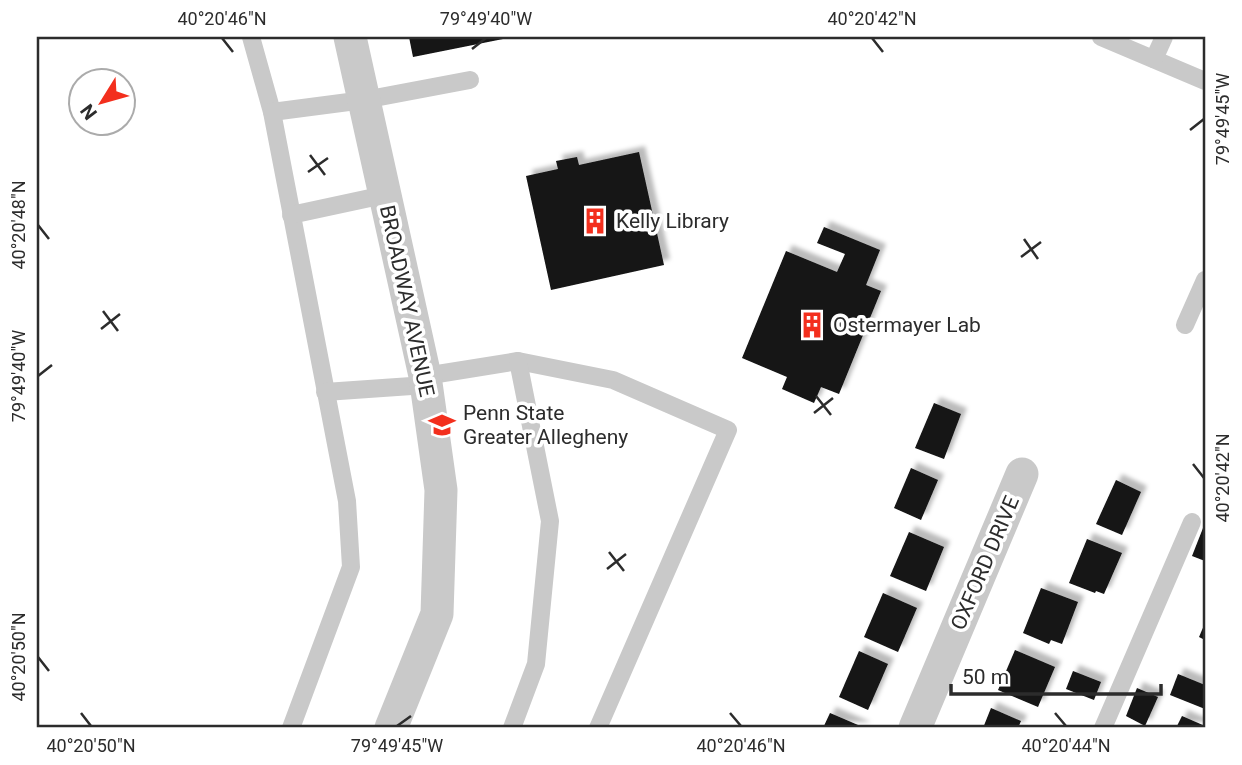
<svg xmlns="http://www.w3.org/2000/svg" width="1242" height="765" viewBox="0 0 1242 765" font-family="Roboto,sans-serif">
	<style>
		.building { fill: #131313; filter: url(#shadow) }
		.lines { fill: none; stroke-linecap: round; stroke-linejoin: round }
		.service { stroke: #c9c9c9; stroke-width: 18 }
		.minor { stroke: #c9c9c9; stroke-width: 33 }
		.ticks { fill: none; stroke: #2c2c2c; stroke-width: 2.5 }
		.labels { text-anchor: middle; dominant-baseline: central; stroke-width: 7; stroke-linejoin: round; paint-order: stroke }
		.poi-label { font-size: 21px; fill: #2c2c2c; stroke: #fff; text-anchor: start }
		.street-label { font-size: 21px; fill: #2c2c2c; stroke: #fff }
		.neatline { fill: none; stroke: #2c2c2c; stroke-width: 2.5 }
		.ticks-label { font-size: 18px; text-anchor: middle; fill: #2c2c2c }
	</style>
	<defs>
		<filter id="shadow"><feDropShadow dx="6" dy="-6" stdDeviation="2" flood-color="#0004"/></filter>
	</defs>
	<rect width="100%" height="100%" fill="#fff"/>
	<g class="building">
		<polygon points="409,37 507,37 508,38 413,57"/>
		<polygon points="639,152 664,265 551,290 526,176 558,169 556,161 577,157 579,165"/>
		<polygon points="824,227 880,250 866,285 881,291 839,394 821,387 814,403 782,389 787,377 742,358 786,251 837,272 845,254 817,243"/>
		<polygon points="934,403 961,414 944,459 915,448"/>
		<polygon points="911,468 938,480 921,520 894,508"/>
		<polygon points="1116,480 1141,492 1122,535 1096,524"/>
		<polygon points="1205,523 1205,561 1192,556"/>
		<polygon points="909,532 944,547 926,591 890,576"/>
		<polygon points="1087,539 1122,553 1104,594 1096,591 1095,593 1069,583"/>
		<polygon points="1041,588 1078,602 1062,644 1051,640 1049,644 1023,633"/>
		<polygon points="883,593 917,608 898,652 864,637"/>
		<polygon points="1205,623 1205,640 1199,637"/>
		<polygon points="1015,650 1055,667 1038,707 998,690"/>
		<polygon points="859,651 888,664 868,710 839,697"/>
		<polygon points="1073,671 1101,682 1094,700 1066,689"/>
		<polygon points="1178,674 1205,685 1205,709 1170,695"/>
		<polygon points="1137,688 1158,697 1145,726 1126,716"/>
		<polygon points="991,708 1021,721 1018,728 983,728"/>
		<polygon points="830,713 865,728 823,728"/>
		<polygon points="1182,716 1205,726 1205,728 1176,728"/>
	</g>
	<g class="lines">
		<g class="service">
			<polyline points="251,37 272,112 347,501 351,567 291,728"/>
			<polyline points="1101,37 1205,81"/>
			<polyline points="1154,59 1164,37"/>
			<polyline points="272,112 364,100 470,80"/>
			<polyline points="291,215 384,195"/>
			<polyline points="1185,325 1205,280"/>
			<polyline points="425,376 518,361 613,380 728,430 598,728"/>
			<polyline points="325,392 426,385"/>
			<polyline points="512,728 536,664 550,521 518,361"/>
			<polyline points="1103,728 1192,522"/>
		</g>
		<g class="minor">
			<polyline points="350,37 425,376 441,490 437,614 391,728"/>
			<polyline points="915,728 1022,474"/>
		</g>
	</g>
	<path class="ticks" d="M222,38L233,52M872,38L883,52M472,49L486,38M1190,130L1204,119M310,155L325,175M308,172L328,158M38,225L49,239M1024,239L1038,259M1021,257L1041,242M103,311L118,331M101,329L120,314M38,376L52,365M816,396L831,415M814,413L833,398M1193,464L1204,478M609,552L624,571M607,569L626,554M38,657L49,671M81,713L91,726M730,713L741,726M1055,713L1066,726M397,726L411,716"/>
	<defs>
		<g id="building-bare" transform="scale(2.1)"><path d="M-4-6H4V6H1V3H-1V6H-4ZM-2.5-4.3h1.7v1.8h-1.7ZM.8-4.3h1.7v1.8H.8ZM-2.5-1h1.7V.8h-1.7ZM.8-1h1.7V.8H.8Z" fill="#f32f1d" stroke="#fff" stroke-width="2.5" paint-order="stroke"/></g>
		<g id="university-bare" transform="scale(2.1)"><path d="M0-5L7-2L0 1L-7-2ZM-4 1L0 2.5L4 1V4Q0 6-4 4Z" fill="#f32f1d" stroke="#fff" stroke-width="2.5" paint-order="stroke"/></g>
	</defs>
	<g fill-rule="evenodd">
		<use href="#building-bare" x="595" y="221"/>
		<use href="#building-bare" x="812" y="325"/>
		<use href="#university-bare" x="442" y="425"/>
	</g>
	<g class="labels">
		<g class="poi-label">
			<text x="616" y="221">Kelly Library</text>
			<text x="833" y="325">Ostermayer Lab</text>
			<text x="463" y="413">Penn State<tspan x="463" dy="24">Greater Allegheny</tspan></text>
		</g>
		<g class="street-label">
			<text transform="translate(407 301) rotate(78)">BROADWAY AVENUE</text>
			<text transform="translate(985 563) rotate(-67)">OXFORD DRIVE</text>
		</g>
	</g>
	<rect width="1242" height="765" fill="none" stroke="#ffffff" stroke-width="77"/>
	<g transform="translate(102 102) rotate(233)"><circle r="33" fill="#ffffff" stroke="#ababab" stroke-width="2"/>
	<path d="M0-5L12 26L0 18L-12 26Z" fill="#f32f1d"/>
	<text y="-10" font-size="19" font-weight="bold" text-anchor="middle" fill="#2c2c2c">N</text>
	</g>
	<path d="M951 684v10h210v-10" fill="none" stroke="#2c2c2c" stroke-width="3.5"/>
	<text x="962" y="684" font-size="21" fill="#2c2c2c" stroke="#ffffff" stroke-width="5" paint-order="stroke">50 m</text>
	<rect x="38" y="38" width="1166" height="688" class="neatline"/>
	<g class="ticks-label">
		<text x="222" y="25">40°20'46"N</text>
		<text x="486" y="25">79°49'40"W</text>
		<text x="872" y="25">40°20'42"N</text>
		<text transform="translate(1223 119) rotate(-90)" y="6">79°49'45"W</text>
		<text transform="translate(19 225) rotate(-90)" y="6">40°20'48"N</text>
		<text transform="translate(19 376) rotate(-90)" y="6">79°49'40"W</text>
		<text transform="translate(1223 478) rotate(-90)" y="6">40°20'42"N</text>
		<text transform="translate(19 657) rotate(-90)" y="6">40°20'50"N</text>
		<text x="91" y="752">40°20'50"N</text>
		<text x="397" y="752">79°49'45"W</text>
		<text x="741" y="752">40°20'46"N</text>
		<text x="1066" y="752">40°20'44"N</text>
	</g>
</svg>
